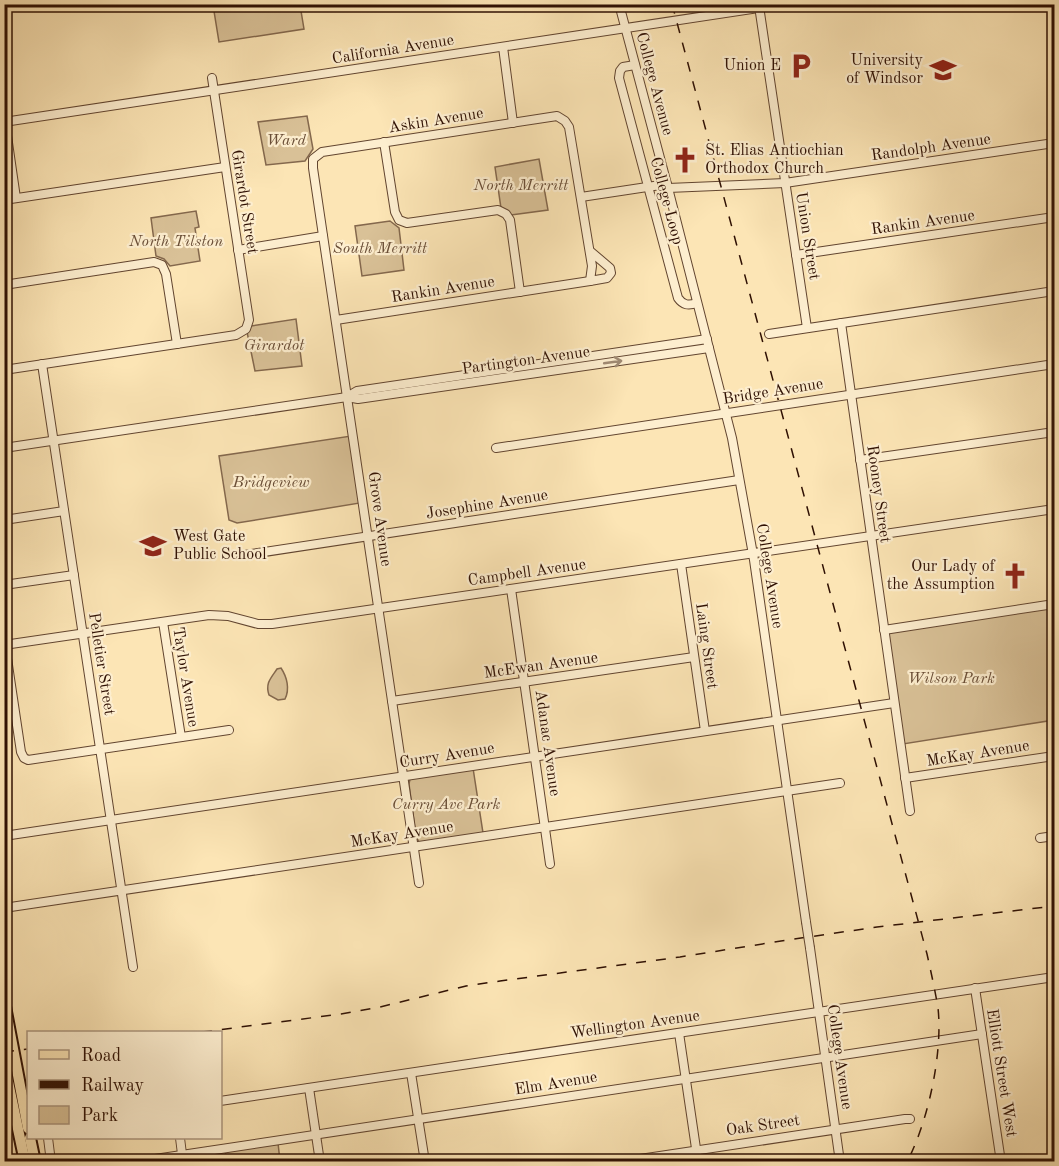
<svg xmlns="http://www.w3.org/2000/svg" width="1059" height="1166" viewBox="0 0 1059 1166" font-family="'Old Standard TT',serif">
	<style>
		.green { fill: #d9c197; stroke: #84684d; stroke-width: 1.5 }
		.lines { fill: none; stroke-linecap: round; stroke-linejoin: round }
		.minor-casing { stroke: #624530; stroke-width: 10 }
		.major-casing { stroke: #2f1003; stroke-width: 14 }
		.minor { stroke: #fdeecf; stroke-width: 8 }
		.major { stroke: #fce5b5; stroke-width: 10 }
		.rail { stroke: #2f1003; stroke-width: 1.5; stroke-dasharray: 10 10; stroke-linecap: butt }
		.minor-bridge-casing { stroke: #624530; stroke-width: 10; stroke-linecap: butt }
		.minor-bridge { stroke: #fdeecf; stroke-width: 8 }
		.oneway { stroke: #a08a73 }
		.labels { text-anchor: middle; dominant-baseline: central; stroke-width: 4.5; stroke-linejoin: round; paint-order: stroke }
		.street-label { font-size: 16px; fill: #2f1003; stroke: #fdeecf }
		.poi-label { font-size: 16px; fill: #2f1003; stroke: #fdeecf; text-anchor: end }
		.park-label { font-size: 16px; font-style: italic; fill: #6a4e37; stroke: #fdeecf }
	</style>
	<rect width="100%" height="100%" fill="#fce5b5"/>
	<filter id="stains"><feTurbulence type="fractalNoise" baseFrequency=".00333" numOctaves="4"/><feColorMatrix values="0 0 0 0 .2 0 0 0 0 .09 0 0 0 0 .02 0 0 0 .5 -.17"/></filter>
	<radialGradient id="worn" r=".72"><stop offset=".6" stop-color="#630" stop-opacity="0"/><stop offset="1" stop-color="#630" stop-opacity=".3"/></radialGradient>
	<g class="green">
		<polygon points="213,5 300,5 304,29 219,42"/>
		<polygon points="307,116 313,149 305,161 266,165 258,122"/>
		<polygon points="539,159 548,210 511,215 501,208 495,167"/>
		<polygon points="196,211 199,227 195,228 200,261 170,266 164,259 156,256 151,218"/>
		<polygon points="390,221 399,228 404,270 362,276 355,226"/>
		<polygon points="296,319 302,366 255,371 247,332 251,326"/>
		<polygon points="351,436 360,503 237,523 229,520 219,456"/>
		<polygon points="1054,607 1054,720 903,744 887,633"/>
		<path d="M281,668C287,677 290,689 285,699L278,700L269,695C265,683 271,678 277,669Z"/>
		<polygon points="473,768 483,833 422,843 419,842 416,837 409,784 410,779 414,777"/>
		<polygon points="278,1143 280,1161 227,1161 225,1151"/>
	</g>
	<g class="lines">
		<g class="minor-casing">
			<g id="minor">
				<polyline points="619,4 668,188 732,438 754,560 806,922"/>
				<polyline points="759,6 807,328"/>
				<polyline points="503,47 513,123"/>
				<path d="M635,65L623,67L620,71L619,78L678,298C683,305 688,306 697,303"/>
				<polyline points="4,122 785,4"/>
				<polyline points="5,122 16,198"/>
				<polyline points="384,142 395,212 399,220 407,223 498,210 506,214 510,220 520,292"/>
				<polyline points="668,188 785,183 1054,143"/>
				<polyline points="581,197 667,184"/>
				<polyline points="4,200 225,167"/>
				<polyline points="238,250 323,236"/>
				<polyline points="796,255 1054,217"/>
				<polyline points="4,285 154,262 162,265 166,274 177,344"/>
				<polyline points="336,320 590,281"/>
				<polyline points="841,323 910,811"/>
				<polyline points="769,334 1054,291"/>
				<polyline points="42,364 133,967"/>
				<polyline points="4,370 236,335 246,329 249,320 212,78"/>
				<polyline points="347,397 357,391 707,339"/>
				<polyline points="4,448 347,397 358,399 709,348"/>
				<polyline points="496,448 1054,364"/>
				<polyline points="860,460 1054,432"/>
				<polyline points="4,520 64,511"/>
				<polyline points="238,556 739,480"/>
				<polyline points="681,564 705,731"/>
				<polyline points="4,585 74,575"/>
				<polyline points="511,589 550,864"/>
				<polyline points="163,622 181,737"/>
				<polyline points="884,630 1054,604"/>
				<polyline points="4,645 209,615 228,616 258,624 272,624 1054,509"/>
				<polyline points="5,645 21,752 24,758 28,760 229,730"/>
				<polyline points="392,701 694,657"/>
				<polyline points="905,778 1054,756"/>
				<polyline points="4,836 894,703"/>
				<polyline points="1040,838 1054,836"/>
				<polyline points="419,883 313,168 313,159 322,152 557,116 565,121 569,127 592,266 590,281 607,278 611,273 610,268 590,251"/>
				<polyline points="4,908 840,783"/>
				<polyline points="810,948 840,1162"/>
				<polyline points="975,988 1001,1162"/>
				<polyline points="679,1033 698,1162"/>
				<polyline points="411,1073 425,1162"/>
				<polyline points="309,1088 320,1162"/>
				<polyline points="220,1101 1054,977"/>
				<polyline points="48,1138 51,1162"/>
				<polyline points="180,1138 183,1162"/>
				<polyline points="135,1162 982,1034"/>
				<polyline points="620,1162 905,1119 910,1119"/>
			</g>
		</g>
		<g class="major-casing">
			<g id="major">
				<polyline points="4,1001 28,1128"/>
				<polyline points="4,1063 25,1162"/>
				<polyline points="30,1138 35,1162"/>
			</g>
		</g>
		<use href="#minor" class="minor"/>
		<use href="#major" class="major"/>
		<g class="rail">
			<path d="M672,4L927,954C931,972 935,990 938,1008C943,1053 928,1122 907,1162"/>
			<polyline points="202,1032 341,1014 380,1007 466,986 500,981 680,957 781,941 877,927 1054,906"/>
			<polyline points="4,1052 28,1049"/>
		</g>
		<g class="minor-bridge-casing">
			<polyline id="minor-bridge" points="806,922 810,948"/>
		</g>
		<use href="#minor-bridge" class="minor-bridge"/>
	</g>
	<defs><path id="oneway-shaft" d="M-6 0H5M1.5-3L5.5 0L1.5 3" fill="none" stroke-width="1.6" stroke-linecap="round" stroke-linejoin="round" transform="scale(1.5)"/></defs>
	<use class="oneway" href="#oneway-shaft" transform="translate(613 362) rotate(-8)"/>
	<defs>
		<g id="parking-bare" transform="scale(2.07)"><path d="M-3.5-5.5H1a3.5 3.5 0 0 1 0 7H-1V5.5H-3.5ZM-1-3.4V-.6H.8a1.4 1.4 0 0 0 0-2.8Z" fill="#8f2418" stroke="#fdeecf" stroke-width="2.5" paint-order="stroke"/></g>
		<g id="university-bare" transform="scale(2.07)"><path d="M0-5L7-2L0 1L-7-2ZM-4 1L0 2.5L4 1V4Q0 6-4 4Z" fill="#8f2418" stroke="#fdeecf" stroke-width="2.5" paint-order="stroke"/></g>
		<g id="church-bare" transform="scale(2.07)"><path d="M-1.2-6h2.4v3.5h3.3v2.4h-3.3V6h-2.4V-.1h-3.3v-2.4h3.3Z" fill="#8f2418" stroke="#fdeecf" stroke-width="2.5" paint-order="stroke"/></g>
		<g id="school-bare" transform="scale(2.07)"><path d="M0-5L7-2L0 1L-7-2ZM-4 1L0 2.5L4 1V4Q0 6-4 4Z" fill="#8f2418" stroke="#fdeecf" stroke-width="2.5" paint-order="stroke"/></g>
	</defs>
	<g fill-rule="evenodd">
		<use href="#parking-bare" x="801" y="66"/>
		<use href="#university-bare" x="943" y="70"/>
		<use href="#church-bare" x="685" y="160"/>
		<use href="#school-bare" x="153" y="546"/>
		<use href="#church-bare" x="1015" y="576"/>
	</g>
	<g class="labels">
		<g class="street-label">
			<text transform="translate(393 50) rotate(-9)">California Avenue</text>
			<text transform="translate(654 84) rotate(75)">College Avenue</text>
			<text transform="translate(436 121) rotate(-9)">Askin Avenue</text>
			<text transform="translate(931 148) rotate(-8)">Randolph Avenue</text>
			<text transform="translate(666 201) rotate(75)">College Loop</text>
			<text transform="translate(244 202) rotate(81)">Girardot Street</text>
			<text transform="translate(923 223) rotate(-8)">Rankin Avenue</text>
			<text transform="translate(807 236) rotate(81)">Union Street</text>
			<text transform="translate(443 290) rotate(-9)">Rankin Avenue</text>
			<text transform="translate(526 361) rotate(-8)">Partington Avenue</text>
			<text transform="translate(773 392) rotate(-9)">Bridge Avenue</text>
			<text transform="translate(878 494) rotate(82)">Rooney Street</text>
			<text transform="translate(487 505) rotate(-9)">Josephine Avenue</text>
			<text transform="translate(379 519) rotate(82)">Grove Avenue</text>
			<text transform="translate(527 573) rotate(-8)">Campbell Avenue</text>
			<text transform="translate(769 576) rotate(81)">College Avenue</text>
			<text transform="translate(706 646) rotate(82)">Laing Street</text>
			<text transform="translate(101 664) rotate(81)">Pelletier Street</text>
			<text transform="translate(541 666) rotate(-8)">McEwan Avenue</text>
			<text transform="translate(185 677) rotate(81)">Taylor Avenue</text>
			<text transform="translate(547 743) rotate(82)">Adanac Avenue</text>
			<text transform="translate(978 754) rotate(-9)">McKay Avenue</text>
			<text transform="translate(447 756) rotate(-9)">Curry Avenue</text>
			<text transform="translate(402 835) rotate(-9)">McKay Avenue</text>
			<text transform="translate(635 1025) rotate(-8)">Wellington Avenue</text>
			<text transform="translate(839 1057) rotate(82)">College Avenue</text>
			<text transform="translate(1001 1073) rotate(81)">Elliott Street West</text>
			<text transform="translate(556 1084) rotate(-9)">Elm Avenue</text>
			<text transform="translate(763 1126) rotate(-8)">Oak Street</text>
		</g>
		<g class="poi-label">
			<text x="923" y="61">University<tspan x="923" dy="18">of Windsor</tspan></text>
			<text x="781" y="66">Union E</text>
			<text x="705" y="151" text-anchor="start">St. Elias Antiochian<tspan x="705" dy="18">Orthodox Church</tspan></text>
			<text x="173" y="537" text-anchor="start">West Gate<tspan x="173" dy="18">Public School</tspan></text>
			<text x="995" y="567">Our Lady of<tspan x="995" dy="18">the Assumption</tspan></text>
		</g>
		<g class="park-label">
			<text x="286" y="141">Ward</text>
			<text x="521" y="186">North Merritt</text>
			<text x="176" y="242">North Tilston</text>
			<text x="380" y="249">South Merritt</text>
			<text x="274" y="346">Girardot</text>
			<text x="271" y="483">Bridgeview</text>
			<text x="951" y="679">Wilson Park</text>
			<text x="446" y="805">Curry Ave Park</text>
		</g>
	</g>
	<rect width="1059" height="1166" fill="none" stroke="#fce5b5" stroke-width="24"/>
	<rect x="6" y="6" width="1047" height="1154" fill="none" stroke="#2f1003" stroke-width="3"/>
	<rect x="12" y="12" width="1035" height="1142" fill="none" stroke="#2f1003" stroke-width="1.5"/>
	<rect x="27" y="1031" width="195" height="108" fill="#fdeecf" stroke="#ab957d" stroke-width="1.5"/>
	<rect x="39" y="1050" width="30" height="9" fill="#fce5b5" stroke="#ab957d" stroke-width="1.5"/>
	<text x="81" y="1061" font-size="18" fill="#2f1003">Road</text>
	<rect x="39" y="1080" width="30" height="9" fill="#2f1003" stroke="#ab957d" stroke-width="1.5"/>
	<text x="81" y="1091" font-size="18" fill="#2f1003">Railway</text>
	<rect x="39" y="1106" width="30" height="18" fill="#d9c197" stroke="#ab957d" stroke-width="1.5"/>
	<text x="81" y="1121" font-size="18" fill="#2f1003">Park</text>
	<rect width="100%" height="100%" filter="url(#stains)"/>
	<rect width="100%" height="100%" fill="url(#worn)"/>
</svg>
